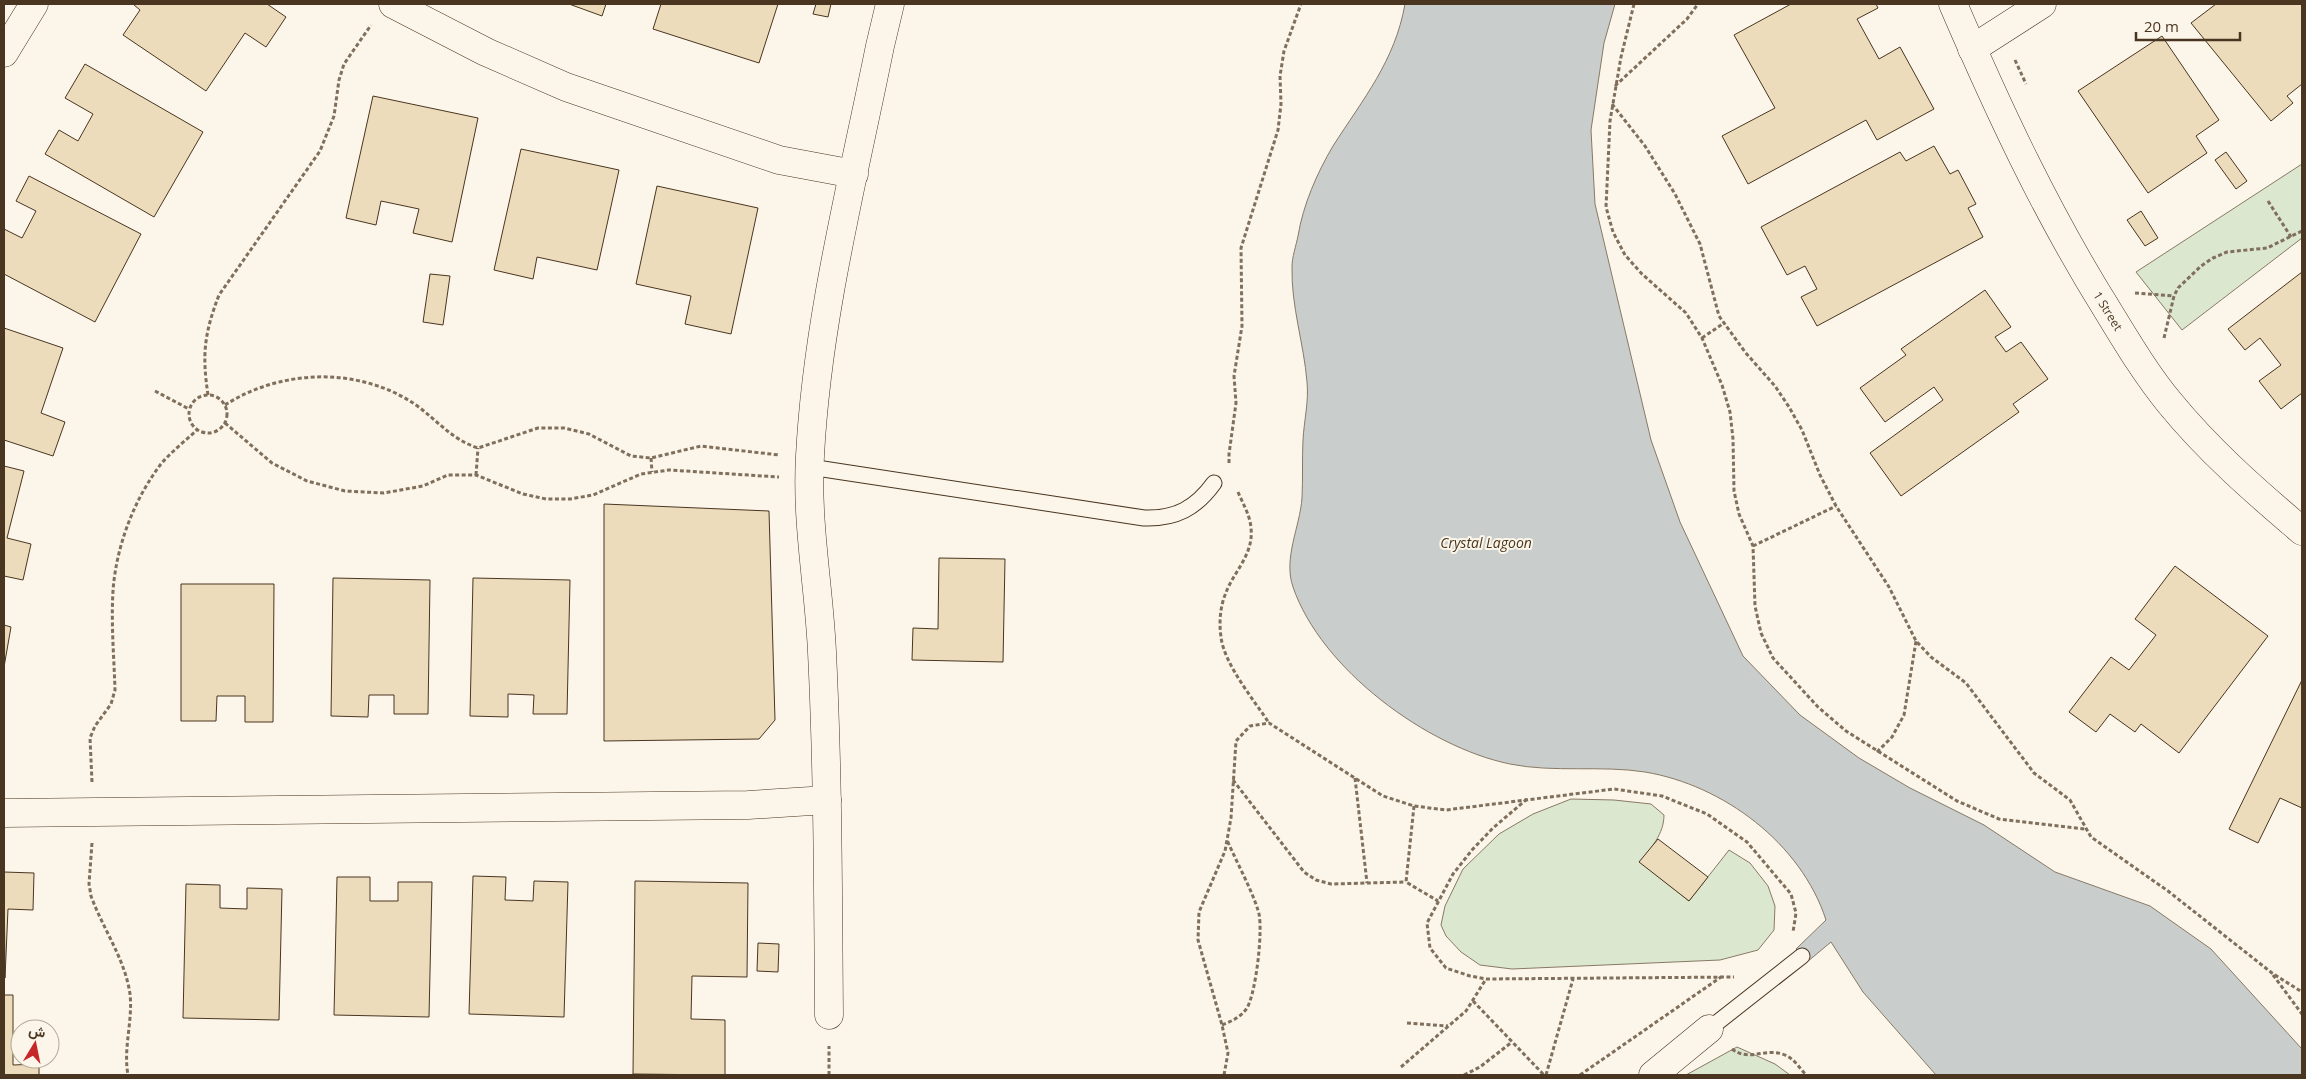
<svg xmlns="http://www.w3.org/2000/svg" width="2306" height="1079" viewBox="0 0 2306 1079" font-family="'Open Sans',Vazirmatn,sans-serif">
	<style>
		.green { fill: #dce7d0; stroke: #887966 }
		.water { fill: #c9cecd; stroke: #887966 }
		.building { fill: #ecdcbc; stroke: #4a3520 }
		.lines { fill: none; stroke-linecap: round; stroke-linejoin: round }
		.lane-casing { stroke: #4a3520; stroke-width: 17 }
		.street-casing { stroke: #4a3520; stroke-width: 29 }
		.path { stroke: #7f6f5c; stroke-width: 3; stroke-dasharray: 4 2.5; stroke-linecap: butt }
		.lane { stroke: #fbf6e9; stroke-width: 15 }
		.street { stroke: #fbf6e9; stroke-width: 28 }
		.labels { text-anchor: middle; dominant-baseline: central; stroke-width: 4; stroke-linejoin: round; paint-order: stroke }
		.street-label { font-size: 12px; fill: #4a3520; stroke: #fbf6e9 }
		.water-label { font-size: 14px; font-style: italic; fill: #4a3520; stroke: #fbf6e9 }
	</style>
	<rect width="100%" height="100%" fill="#fbf6e9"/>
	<g class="green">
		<polygon points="2302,164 2302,238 2182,330 2136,272"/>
		<path d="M1571,799L1614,800L1651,804L1664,815C1664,834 1651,848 1640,862L1689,901L1729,850L1750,863L1768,886L1775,906L1774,930L1758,950L1720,960L1512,969L1480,965L1461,952L1446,936L1441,925L1445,906L1463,869L1499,834L1533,814Z"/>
		<polygon points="1737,1047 1775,1064 1790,1075 1686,1075"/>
	</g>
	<path class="water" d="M1405,4H1615L1604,43L1591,130L1595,204L1651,440L1680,522L1743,656L1800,715L1859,758L1910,788L1984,825L2055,872L2150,906L2211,949L2302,1049V1075H1936L1863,992L1831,942L1807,962L1796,949L1826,920C1801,843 1723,785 1645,772C1601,765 1554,773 1510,764C1427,747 1321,669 1293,587C1283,558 1300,527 1302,498C1303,479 1302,459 1303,440C1304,421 1309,401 1307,382C1304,344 1291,306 1292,267C1292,257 1296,246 1298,236C1303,205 1317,173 1333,146C1363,99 1395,61 1405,4Z"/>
	<g class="building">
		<polygon points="133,4 267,4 286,17 266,47 245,33 206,91 123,35 140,10"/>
		<polygon points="569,4 606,4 602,16"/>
		<polygon points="661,4 778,4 759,63 653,29"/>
		<polygon points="816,4 831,4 828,17 813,14"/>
		<polygon points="1791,4 1876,4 1878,8 1857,19 1879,59 1900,47 1934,109 1877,140 1866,120 1748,184 1722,136 1775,108 1734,35"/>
		<polygon points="2216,4 2302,4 2302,84 2287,96 2293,103 2271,121 2191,23"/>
		<polygon points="2162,36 2219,120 2196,136 2207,153 2148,193 2078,91"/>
		<polygon points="85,64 203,132 154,217 45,154 59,130 78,141 93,114 65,98"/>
		<polygon points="373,96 478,118 452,242 413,233 419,209 381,201 376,225 346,218"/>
		<polygon points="1934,146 1950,174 1958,170 1976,204 1968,208 1983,237 1817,326 1801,297 1817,289 1805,266 1787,275 1761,227 1900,152 1906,161"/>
		<polygon points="521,149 619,170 597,270 537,257 533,279 494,270"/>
		<polygon points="2226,152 2247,181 2236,189 2215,160"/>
		<polygon points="29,176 141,234 95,322 4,274 4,229 22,238 36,211 16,201"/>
		<polygon points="657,186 758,208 731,334 685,324 691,296 636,284"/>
		<polygon points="2141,211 2158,238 2145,246 2127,220"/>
		<polygon points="2302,272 2302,393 2281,409 2259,381 2281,365 2260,338 2245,350 2228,329"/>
		<polygon points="430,274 450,276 443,325 423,322"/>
		<polygon points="1985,290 2011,327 1995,337 2006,352 2021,342 2048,379 2013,404 2019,412 1901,496 1870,453 1943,400 1934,387 1885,422 1860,388 1906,355 1901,349"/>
		<polygon points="4,328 63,348 41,413 65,422 53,456 4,440"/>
		<polygon points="4,466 24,471 7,538 31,544 23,580 4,576"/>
		<polygon points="604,504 769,511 775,720 759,739 604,741"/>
		<polygon points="939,558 1005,559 1003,662 912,660 913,628 938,629"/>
		<polygon points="2175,566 2268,636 2179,753 2141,724 2135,732 2110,714 2096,732 2069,712 2111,657 2129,670 2156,635 2135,619"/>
		<polygon points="333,578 430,580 428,714 394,714 394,695 369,695 368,717 331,716"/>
		<polygon points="473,578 570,580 567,714 533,714 534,695 508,694 508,717 470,716"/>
		<polygon points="181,584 274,584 273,722 245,722 245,696 217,696 216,721 181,721"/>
		<polygon points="4,625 11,627 4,667"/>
		<polygon points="2302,680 2302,808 2280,798 2258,843 2229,829"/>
		<polygon points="1658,839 1708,877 1689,901 1639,862"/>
		<polygon points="4,872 34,873 33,910 8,909 5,978"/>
		<polygon points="473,876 506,877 505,900 533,901 534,881 568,882 564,1017 469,1014"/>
		<polygon points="337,877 370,877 370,901 398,901 398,882 432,882 429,1017 334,1015"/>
		<polygon points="635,881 748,883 747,977 692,976 691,1019 725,1020 725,1075 633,1074"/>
		<polygon points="186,884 220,885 220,908 247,909 247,888 282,889 279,1020 183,1018"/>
		<polygon points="758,943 779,944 778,972 757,971"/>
		<polygon points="4,995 13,995 13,1065 39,1064 39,1075 4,1075"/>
	</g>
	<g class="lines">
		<g class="lane-casing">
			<g id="lane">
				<path d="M810,467L1144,518C1176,519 1196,508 1214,483"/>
				<polyline points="1709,1029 1802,956"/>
			</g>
		</g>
		<g class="street-casing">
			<g id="street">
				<polyline points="393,4 486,52 566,87 779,160 854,174"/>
				<path d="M1953,4C1999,111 2046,212 2108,311C2127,342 2146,374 2169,402C2208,450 2255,491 2302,531"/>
				<polyline points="1972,49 2042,4"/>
				<polyline points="4,53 34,4"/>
				<polyline points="4,813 748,805 827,800"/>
				<path d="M829,1015C828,894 828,773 822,652C819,587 806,522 810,456C817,320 853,180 880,46L890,4"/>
				<polyline points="1653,1075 1709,1029"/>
			</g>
		</g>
		<g class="path">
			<polyline points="1634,4 1621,57 1610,121 1606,207 1613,232 1625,255 1642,274 1686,313 1702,338 1722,385 1730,412 1733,439 1734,491 1739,514 1753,546 1755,606 1761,633 1773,658 1818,707 1846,731 1957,801 1999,819 2085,829"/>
			<polyline points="2015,60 2026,84"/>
			<polyline points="1615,86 1687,19 1698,4"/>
			<polyline points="1612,104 1645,146 1675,194 1700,244 1719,316 1745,352 1775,386 1789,407 1802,430 1820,475 1836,506 1889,587 1916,641 1931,657 1966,683 2034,773 2070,800 2091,837 2168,891 2272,973 2302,992"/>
			<polyline points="2268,201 2291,237"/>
			<polyline points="2135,293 2174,296"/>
			<polyline points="1702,338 1724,323"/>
			<polyline points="2164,338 2174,296 2178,288 2201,266 2213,258 2227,252 2267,248 2302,231"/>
			<polyline points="155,391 189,409"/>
			<path d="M208,395C202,355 204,334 219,295L320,151L334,116L339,80L344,64L371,25"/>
			<circle cx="208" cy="414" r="19"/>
			<path d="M225,405C281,369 359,366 416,405C438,421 451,439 478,448L538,428H564L589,434L631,456L651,458L701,446L779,455"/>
			<polyline points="225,423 272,463 307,481 345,491 384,493 423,486 448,475 476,475 523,494 546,499 570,499 593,495 641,474 669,470 779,477"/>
			<polyline points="651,458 652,472"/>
			<polyline points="1229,463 1229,454 1236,403 1234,376 1242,326 1241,248 1278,130 1281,104 1280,76 1284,51 1301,4"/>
			<polyline points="476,475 478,448"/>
			<path d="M1238,492C1243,504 1250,515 1251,528C1254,555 1233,572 1225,595C1220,608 1219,623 1221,637C1224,664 1254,700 1269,723"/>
			<polyline points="1753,546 1836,506"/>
			<polyline points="1877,752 1892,737 1904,715 1916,641"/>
			<polyline points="1355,778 1367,883"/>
			<polyline points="1233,780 1304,872 1316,880 1331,884 1406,882"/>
			<path d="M92,782L90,738L95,726L111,704L115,690C114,657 111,624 113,591C116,547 134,499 161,464C171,452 185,441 197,430"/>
			<polyline points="1527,799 1493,828 1472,850 1453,874 1427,923 1430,948 1446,968 1470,976 1486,979 1734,977"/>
			<polyline points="1414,806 1406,882 1438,901"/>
			<path d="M92,843L89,884L91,896C103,929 125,959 130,994C133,1021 123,1048 128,1075"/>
			<polyline points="2273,975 2302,1014"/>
			<polyline points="1473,1001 1544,1075"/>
			<polyline points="1407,1023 1448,1026"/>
			<path d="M1222,1025C1232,1021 1241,1017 1247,1008C1256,993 1264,926 1258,910C1250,886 1237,863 1227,840"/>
			<path d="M1732,1049C1748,1062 1765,1048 1782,1054C1793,1057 1799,1067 1806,1075"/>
			<polyline points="1401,1067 1466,1011 1486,979"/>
			<polyline points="829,1075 829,1046"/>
			<polyline points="1224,1075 1228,1053 1222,1025 1198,940 1199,912 1225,851 1231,818 1236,741 1250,726 1269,723 1383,796 1414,806 1446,810 1614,789 1662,796 1707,814 1747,842 1791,894 1796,913 1793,932"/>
			<polyline points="1464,1075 1480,1067 1512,1042"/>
			<polyline points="1546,1075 1573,979"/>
			<polyline points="1580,1075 1721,977"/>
		</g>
		<use href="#lane" class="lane"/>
		<use href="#street" class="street"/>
	</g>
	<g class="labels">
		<g class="street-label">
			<text transform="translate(2108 311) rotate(58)">1 Street</text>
		</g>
		<g class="water-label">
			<text x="1486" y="542">Crystal Lagoon</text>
		</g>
	</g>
	<rect width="2306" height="1079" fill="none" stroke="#4a3520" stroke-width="10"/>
	<g transform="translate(35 1044) rotate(10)"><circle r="24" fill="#fbf6e9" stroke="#b4a999"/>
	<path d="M0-4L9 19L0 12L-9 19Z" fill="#c62828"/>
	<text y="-8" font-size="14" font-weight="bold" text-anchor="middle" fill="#4a3520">ش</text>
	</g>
	<path d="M2136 32v8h104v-8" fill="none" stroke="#4a3520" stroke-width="2.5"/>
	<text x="2144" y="32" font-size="15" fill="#4a3520" stroke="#fbf6e9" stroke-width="4" paint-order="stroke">20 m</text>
</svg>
